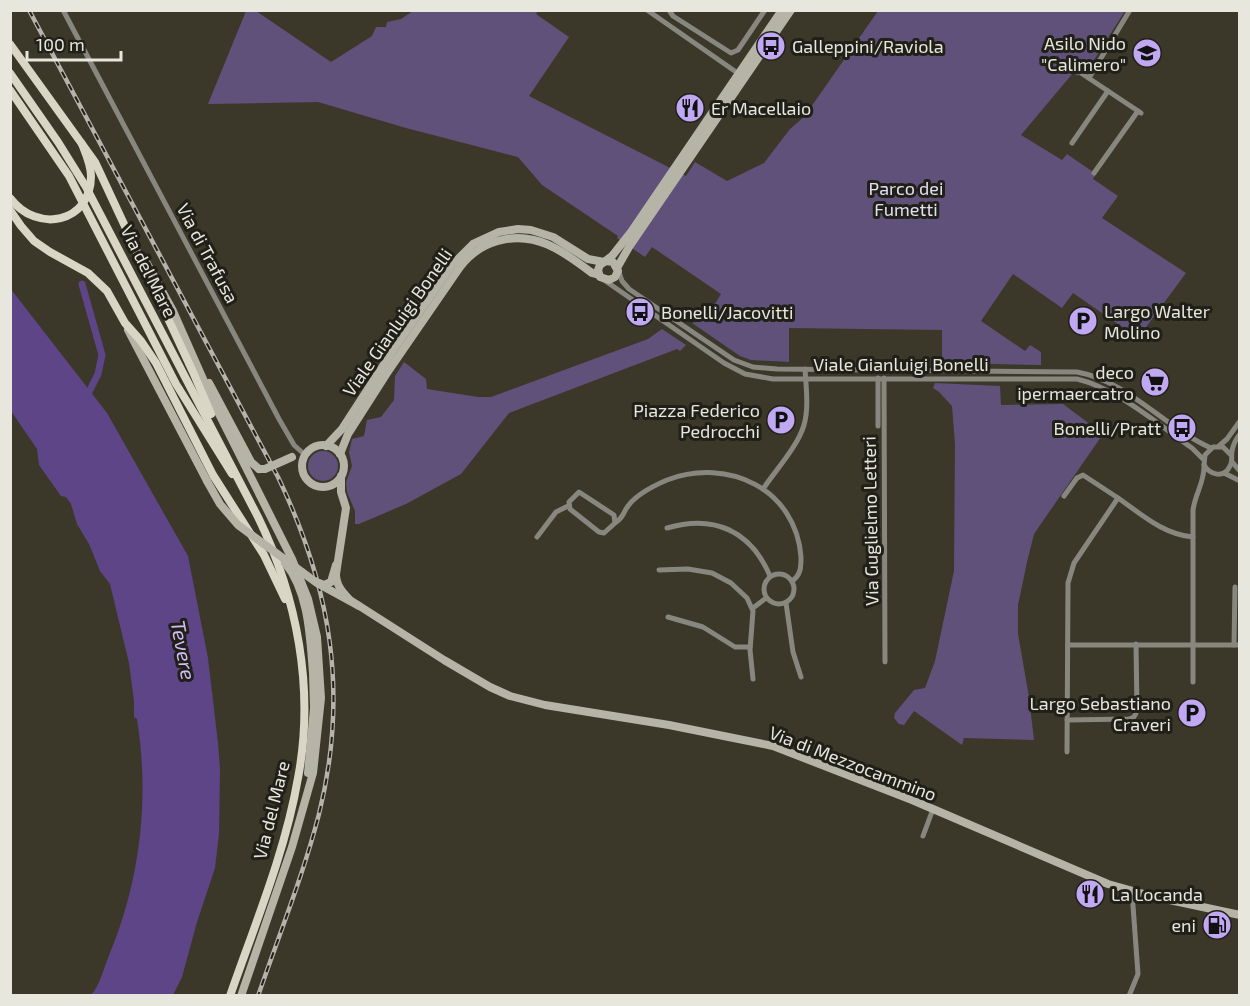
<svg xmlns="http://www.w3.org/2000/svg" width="1250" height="1006" viewBox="0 0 1250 1006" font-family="'Exo 2',sans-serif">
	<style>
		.green { fill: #5f517a }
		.water { fill: #5e4587 }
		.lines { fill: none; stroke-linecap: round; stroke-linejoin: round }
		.canal { stroke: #5e4587; stroke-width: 7 }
		.street { stroke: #88877f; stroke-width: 5 }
		.secondary { stroke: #b6b3a7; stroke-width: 8 }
		.primary { stroke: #d9d6c6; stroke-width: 8 }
		.rail-casing { stroke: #b6b4aa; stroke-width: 4.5 }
		.rail { stroke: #201f18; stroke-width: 2; stroke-dasharray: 7; stroke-linecap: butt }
		.secondary-bridge { stroke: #b6b3a7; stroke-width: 8 }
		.primary-bridge { stroke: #d9d6c6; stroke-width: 8 }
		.labels { text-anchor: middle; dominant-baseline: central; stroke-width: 6; stroke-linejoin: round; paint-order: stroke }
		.poi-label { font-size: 18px; fill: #e8e7de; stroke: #201f18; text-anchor: end }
		.park-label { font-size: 18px; fill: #e5dff3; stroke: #201f18 }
		.street-label { font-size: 18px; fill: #e8e7de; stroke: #201f18 }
		.water-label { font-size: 20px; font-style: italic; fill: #d0bdf7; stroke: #201f18 }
	</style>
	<rect width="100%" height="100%" fill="#3b3829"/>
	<g class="green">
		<polygon points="246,11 256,11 331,62 372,36 376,27 386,27 387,22 401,19 413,11 538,11 536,14 569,37 529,96 686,176 695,162 727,181 764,163 790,129 804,117 878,11 1125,11 1087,71 1082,69 1078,76 1073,73 1021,135 1062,160 1067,154 1096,174 1093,179 1118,196 1102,218 1186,273 1138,338 1073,293 1062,308 1013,274 981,321 1025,351 1030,345 1041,352 1041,365 942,363 942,330 789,328 789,362 751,360 740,356 692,323 705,320 721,294 652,247 645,257 617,238 618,236 542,185 518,157 406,128 318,102 208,104"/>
		<polygon points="662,329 686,345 680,351 677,349 509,413 461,474 406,504 359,524 355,524 355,511 347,492 346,482 352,466 349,452 352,439 364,436 367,420 381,417 394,400 395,376 404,362 426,379 427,389 478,397 491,397 648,339"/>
		<polygon points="935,383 1000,386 1001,405 1063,404 1103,434 1034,534 1027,562 1018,605 1018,634 1029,697 1034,740 964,738 962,745 914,711 904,725 899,724 894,718 895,713 914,690 925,688 935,661 954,571 955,444 952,406 939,392 933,388"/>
		<circle cx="323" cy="466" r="15"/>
	</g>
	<path class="water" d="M10,288L107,413L188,556L208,658L218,743L220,769L219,834L215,868L197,922L182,977L173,995H91C100,985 103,970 108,958C140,882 150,800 137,719L134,717V701L129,663L110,584L100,571L89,544L77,524L71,504L66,497L61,496L39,465L37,449L11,411Z"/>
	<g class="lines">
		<polyline class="canal" points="82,284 102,355 98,374 86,398"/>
		<g class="street">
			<polyline points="63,10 279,419 294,445 305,455"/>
			<polyline points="647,10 739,74"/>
			<polyline points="669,10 673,16 731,53 738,50 765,10"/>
			<polyline points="1081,73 1141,113"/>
			<polyline points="1089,78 1130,10"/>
			<polyline points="1072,143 1108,91"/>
			<polyline points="1094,173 1138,111"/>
			<path d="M618,269L622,281L629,289L734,360L753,367L777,369L1077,372C1128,381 1164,427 1211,448"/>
			<path d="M604,280L724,363L745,374L773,379H1077C1116,388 1159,425 1192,448L1203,459"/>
			<polyline points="884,378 885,662"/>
			<polyline points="878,426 878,378"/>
			<polyline points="1219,446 1227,439 1240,421"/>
			<path d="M1231,455L1223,447H1213L1205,455L1204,465C1210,475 1224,479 1230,466C1233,461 1231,456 1232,451C1233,445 1236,439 1240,434"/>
			<polyline points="1232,462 1240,471"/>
			<polyline points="1224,473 1240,481"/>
			<path d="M763,489C775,471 798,446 804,425C809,408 806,387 805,369"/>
			<polygon points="579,492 614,515 615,523 604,533 599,532 570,509 569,502"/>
			<polyline points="1064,496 1077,478 1083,475 1118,498"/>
			<path d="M615,523C621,519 623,515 626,509C634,495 653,486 667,480C728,457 796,489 801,557C801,567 801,575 792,581"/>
			<path d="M667,528C714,514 751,531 770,576"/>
			<polyline points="537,537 556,512 568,506"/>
			<polyline points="659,570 688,569 712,573 731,583 747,598 753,611 750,650 753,679"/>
			<circle cx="779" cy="589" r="15"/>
			<polyline points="786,603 793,652 801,677"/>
			<polyline points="753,608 766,598"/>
			<polyline points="668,617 703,627 735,647 750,647"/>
			<polyline points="1068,645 1240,645"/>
			<polyline points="1234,645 1235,587"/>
			<path d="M1193,682V510C1195,494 1205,481 1204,465"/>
			<polyline points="1067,720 1129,719 1134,717 1137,711 1136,644"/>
			<path d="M1067,752L1068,583L1074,563L1118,498C1141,514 1164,535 1193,537"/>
			<polyline points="923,836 933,809"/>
			<polyline points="1129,996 1138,974 1132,892"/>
		</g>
		<g class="secondary">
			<polyline points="144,258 173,311 215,406 292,559 308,599 317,637 321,698 313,773 292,847 241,996"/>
			<polyline points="606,261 613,262 618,271 615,277 609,280 600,277 598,270 600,265 612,256 631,232 782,10"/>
			<polyline points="617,268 629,247 791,10"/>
			<polyline points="128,330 207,481"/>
			<polyline points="209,383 251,462 259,469"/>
			<circle cx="323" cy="466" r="21"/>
			<polyline points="326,446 342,429 392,352 452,265 473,244 499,232 518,229 531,230 553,237 588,259 604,262"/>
			<path d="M340,454L348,434L387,373L460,267C470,254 483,245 498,241C536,230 564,252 592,273L599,275"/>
			<path d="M341,476V492L346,508L336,574C336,585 342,592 350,600L444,660L490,687L510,696L545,705L669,725L773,746L912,800L1108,884L1151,896L1240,915"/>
			<polyline points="308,773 314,708 313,673"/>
		</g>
		<g class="primary">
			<polyline points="10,44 95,162 193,372 211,414"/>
			<path d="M10,73L58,142L86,187L258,517C297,597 315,689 298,778C285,853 255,924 230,996"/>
			<polyline points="10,90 69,176 176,384 232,474"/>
			<polyline points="10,210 21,226 34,241 50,252 88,273 107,291 125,323 141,341 156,363 213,475 264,555 285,599"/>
		</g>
		<g class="rail-casing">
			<path id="rail" d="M29,10L278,477C331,588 349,693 319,814C303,876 279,935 258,996"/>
		</g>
		<use href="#rail" class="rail"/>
		<g class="secondary-bridge">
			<polyline points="259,469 265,469 292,457"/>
			<polyline points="207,481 220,504 238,525 317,583 359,606"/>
			<path d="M285,563C309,592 310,637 313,673"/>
			<polyline points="319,583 324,585 331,582 336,565"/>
		</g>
		<path class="primary-bridge" d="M10,198C37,234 91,223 91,176C91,165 86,154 82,144"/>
	</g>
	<defs>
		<g id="bus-disc" transform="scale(1.5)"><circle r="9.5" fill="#c1a8f3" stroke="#201f18"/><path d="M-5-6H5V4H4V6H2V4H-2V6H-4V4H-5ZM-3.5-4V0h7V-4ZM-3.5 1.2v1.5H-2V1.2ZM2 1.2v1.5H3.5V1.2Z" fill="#111"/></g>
		<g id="school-disc" transform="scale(1.5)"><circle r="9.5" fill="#c1a8f3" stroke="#201f18"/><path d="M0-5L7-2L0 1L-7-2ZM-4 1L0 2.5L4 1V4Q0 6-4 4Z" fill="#111"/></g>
		<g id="restaurant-disc" transform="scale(1.5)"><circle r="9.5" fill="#c1a8f3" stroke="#201f18"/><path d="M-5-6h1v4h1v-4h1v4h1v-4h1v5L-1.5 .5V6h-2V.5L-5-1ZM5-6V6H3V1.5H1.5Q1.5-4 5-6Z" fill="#111"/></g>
		<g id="parking-disc" transform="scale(1.5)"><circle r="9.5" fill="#c1a8f3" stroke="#201f18"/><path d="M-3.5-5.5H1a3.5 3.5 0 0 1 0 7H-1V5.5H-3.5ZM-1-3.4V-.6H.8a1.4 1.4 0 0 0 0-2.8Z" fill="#111"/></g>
		<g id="supermarket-disc" transform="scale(1.5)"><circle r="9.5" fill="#c1a8f3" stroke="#201f18"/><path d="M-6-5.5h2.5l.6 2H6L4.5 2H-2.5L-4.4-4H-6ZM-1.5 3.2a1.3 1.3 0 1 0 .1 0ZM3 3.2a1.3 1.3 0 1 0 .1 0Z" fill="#111"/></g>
		<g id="fuel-disc" transform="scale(1.5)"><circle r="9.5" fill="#c1a8f3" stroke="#201f18"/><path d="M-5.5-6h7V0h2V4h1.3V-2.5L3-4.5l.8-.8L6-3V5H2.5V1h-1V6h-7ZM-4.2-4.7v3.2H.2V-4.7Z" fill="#111"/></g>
	</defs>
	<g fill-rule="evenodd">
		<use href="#bus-disc" x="771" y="46"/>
		<use href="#school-disc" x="1147" y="53"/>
		<use href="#restaurant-disc" x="690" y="108"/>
		<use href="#bus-disc" x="640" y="312"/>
		<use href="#parking-disc" x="1083" y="321"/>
		<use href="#supermarket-disc" x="1155" y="382"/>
		<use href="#parking-disc" x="781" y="420"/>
		<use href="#bus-disc" x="1182" y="428"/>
		<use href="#parking-disc" x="1192" y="713"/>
		<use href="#restaurant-disc" x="1090" y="894"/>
		<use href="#fuel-disc" x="1217" y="925"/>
	</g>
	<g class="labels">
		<g class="poi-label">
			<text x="1126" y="43">Asilo Nido<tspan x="1126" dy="21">"Calimero"</tspan></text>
			<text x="792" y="46" text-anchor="start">Galleppini/Raviola</text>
			<text x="711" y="108" text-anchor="start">Er Macellaio</text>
			<text x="1104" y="311" text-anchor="start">Largo Walter<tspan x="1104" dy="21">Molino</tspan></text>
			<text x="661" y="312" text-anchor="start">Bonelli/Jacovitti</text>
			<text x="1134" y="372">deco<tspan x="1134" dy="21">ipermaercatro</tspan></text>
			<text x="760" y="410">Piazza Federico<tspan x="760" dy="21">Pedrocchi</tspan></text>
			<text x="1161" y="428">Bonelli/Pratt</text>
			<text x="1171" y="703">Largo Sebastiano<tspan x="1171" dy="21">Craveri</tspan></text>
			<text x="1111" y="894" text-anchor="start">La Locanda</text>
			<text x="1196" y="925">eni</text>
		</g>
		<g class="park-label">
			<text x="906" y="188">Parco dei<tspan x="906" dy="21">Fumetti</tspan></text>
		</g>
		<g class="street-label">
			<text transform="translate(208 253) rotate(62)">Via di Trafusa</text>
			<text transform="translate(149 271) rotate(63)">Via del Mare</text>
			<text transform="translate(397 322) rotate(-55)">Viale Gianluigi Bonelli</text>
			<text x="901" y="364">Viale Gianluigi Bonelli</text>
			<text transform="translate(870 521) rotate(-91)">Via Guglielmo Letteri</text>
			<text transform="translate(853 763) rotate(21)">Via di Mezzocammino</text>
			<text transform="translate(271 810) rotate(-76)">Via del Mare</text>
		</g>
		<g class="water-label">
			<text transform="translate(184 650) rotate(79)">Tevere</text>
		</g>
	</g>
	<rect width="1250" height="1006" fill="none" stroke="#e8e7de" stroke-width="24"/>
	<path d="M27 51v9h94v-9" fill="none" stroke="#e8e7de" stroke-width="3"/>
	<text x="36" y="51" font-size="18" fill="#e8e7de" stroke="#201f18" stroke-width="4.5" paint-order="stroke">100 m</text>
</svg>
